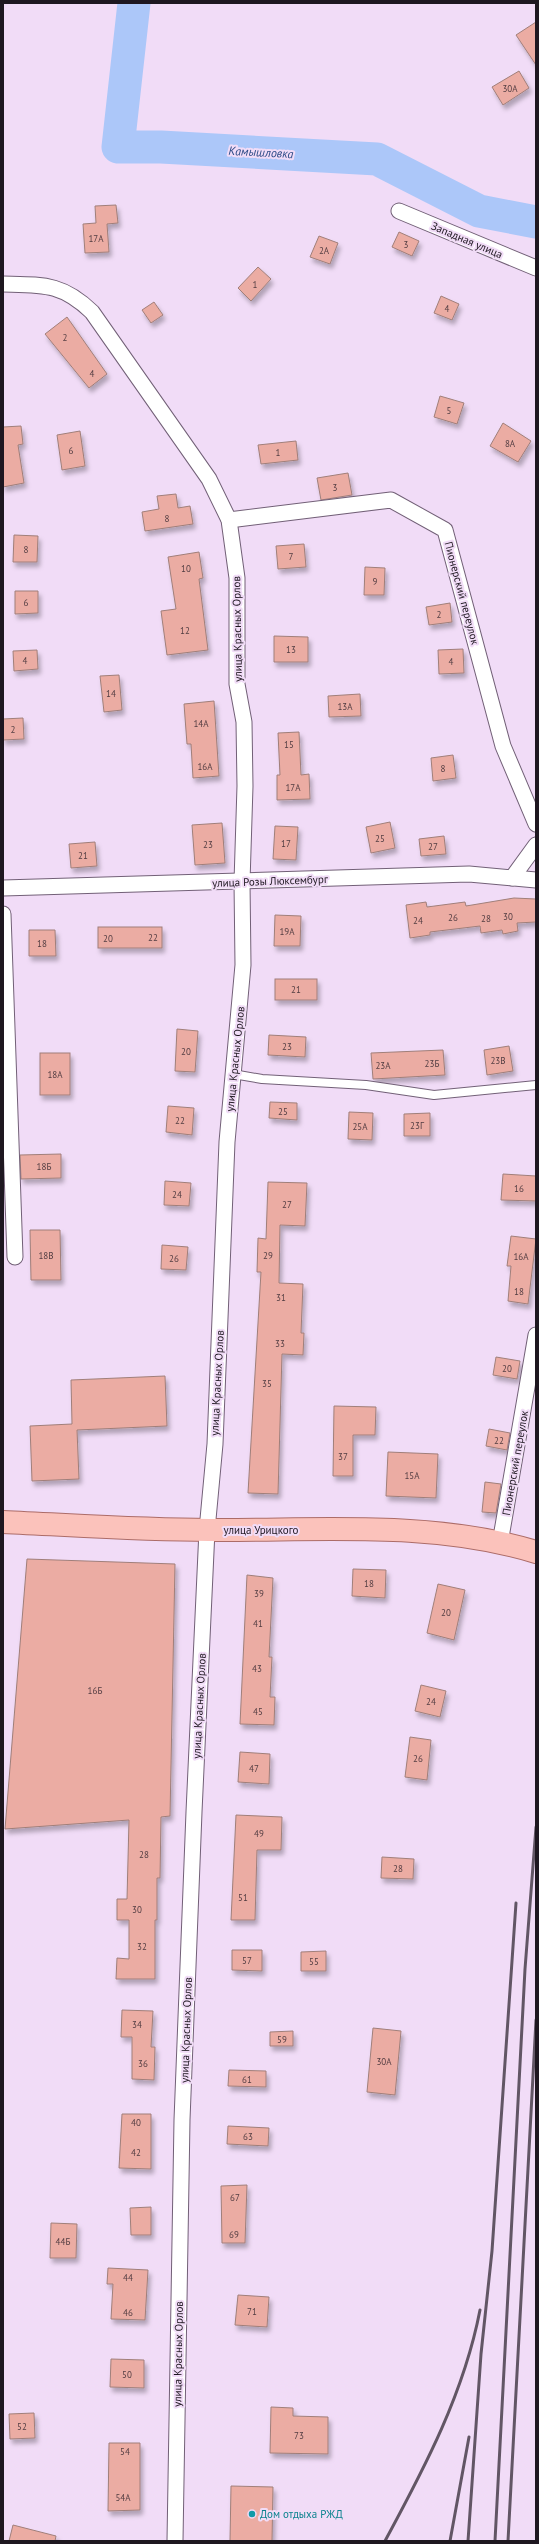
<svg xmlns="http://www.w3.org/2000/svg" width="539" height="2544" viewBox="0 0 539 2544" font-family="'PT Sans',sans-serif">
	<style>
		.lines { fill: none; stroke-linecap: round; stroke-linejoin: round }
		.river { stroke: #acc7f9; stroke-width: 33 }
		.building { fill: #ebaca3; stroke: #a07f7a; filter: url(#shadow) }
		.lane-casing { stroke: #726077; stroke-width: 10 }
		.street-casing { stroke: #726077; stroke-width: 17 }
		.primary-casing { stroke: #ac6c68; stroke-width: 24 }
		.lane { stroke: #fff; stroke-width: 8 }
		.street { stroke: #fff; stroke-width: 15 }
		.primary { stroke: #fbc2bb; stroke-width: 22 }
		.rail { stroke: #625665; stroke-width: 3 }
		.culture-dot { fill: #0f9aa8; stroke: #f1dcf7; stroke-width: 1.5 }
		.labels { text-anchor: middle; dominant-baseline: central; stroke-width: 4; stroke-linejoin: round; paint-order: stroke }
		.number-label { font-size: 9px; fill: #513c41 }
		.street-label { font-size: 11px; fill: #1e1720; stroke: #f1dcf7 }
		.culture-label { font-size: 11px; fill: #0d838f; stroke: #f1dcf7; text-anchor: start }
		.water-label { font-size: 12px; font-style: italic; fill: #2d4b87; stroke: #f1dcf7 }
	</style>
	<defs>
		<filter id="shadow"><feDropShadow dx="2.5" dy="4.5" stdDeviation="2" flood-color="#0004"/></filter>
	</defs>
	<rect width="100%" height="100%" fill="#f1dcf7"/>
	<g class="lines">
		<polyline class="river" points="134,3 118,147 161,147 377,159 479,211 536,222"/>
	</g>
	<g class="building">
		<polygon points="536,22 536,65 516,35"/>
		<polygon points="519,71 529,88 503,105 492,87"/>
		<polygon points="116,205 118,223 107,224 109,252 85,253 83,224 96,223 95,206"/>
		<polygon points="399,232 419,241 412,256 392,247"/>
		<polygon points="319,236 338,243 330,264 310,257"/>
		<polygon points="258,267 271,279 251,301 238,288"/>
		<polygon points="441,296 459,304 452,320 434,313"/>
		<polygon points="154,302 163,315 151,323 142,310"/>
		<polygon points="67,317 107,374 89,388 45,334"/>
		<polygon points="440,396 464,403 457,424 434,417"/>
		<polygon points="503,423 531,441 518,462 490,446"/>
		<polygon points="21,426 23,444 18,445 24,483 3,487 3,427"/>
		<polygon points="80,431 85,466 62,470 57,435"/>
		<polygon points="296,441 298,460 261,464 258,445"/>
		<polygon points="348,473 352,495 321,500 317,478"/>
		<polygon points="176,494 178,508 190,506 193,524 145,531 142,512 159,509 157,496"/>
		<polygon points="14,535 38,536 37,562 13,562"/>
		<polygon points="304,544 306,567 278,569 276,546"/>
		<polygon points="199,552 203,578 199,579 208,650 167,655 161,611 176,609 168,557"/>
		<polygon points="365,567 385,568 384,595 364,595"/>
		<polygon points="15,591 38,591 38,613 15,614"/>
		<polygon points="450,603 452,622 429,625 426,607"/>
		<polygon points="274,636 308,637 308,662 274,662"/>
		<polygon points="463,649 464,673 439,674 438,650"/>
		<polygon points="37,650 38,669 14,671 13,651"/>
		<polygon points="119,675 122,710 104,712 100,676"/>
		<polygon points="360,694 361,716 329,717 328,696"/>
		<polygon points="214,701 219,776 193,778 191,744 187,744 184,704"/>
		<polygon points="23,718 24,739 3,740 3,719"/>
		<polygon points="299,732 301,775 309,774 310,799 277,800 277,775 280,775 278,733"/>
		<polygon points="453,755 456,778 433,781 431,758"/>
		<polygon points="390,822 395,848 371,853 366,827"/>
		<polygon points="222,823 225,863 195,865 192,825"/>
		<polygon points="275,826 298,827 296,860 273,859"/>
		<polygon points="444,836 446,854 421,856 419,839"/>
		<polygon points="95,842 97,866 71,868 69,844"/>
		<polygon points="514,898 536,899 536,922 517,923 518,931 503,934 502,930 481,933 480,926 430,932 430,935 410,938 406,905 426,902 427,907 465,902 466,906"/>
		<polygon points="275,915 301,916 300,946 274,946"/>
		<rect x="98" y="927" width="64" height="21"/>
		<polygon points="29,930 55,930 56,956 29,956"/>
		<rect x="275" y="979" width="42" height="21"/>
		<polygon points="177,1029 198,1031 195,1072 175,1071"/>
		<polygon points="269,1035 306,1037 305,1057 268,1055"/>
		<polygon points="509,1046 513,1071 487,1075 484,1050"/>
		<polygon points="443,1050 445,1075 373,1079 371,1053"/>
		<rect x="40" y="1053" width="30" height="42"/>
		<polygon points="270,1102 297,1103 297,1120 269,1118"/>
		<polygon points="168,1106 194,1108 192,1135 166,1132"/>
		<polygon points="349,1112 373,1113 372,1140 348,1139"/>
		<polygon points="430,1113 430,1136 404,1136 404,1114"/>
		<polygon points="61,1154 61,1178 21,1179 20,1155"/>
		<polygon points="503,1174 536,1176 536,1201 501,1200"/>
		<polygon points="165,1181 191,1183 189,1206 164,1205"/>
		<polygon points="268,1182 307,1183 305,1226 280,1225 279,1283 303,1284 301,1333 304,1333 303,1355 282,1354 278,1494 248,1493 261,1272 257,1272 258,1238 266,1239"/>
		<polygon points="30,1230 60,1230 61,1280 31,1280"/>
		<polygon points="511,1236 536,1239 528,1304 508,1301 511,1266 507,1266"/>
		<polygon points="162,1245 188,1247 186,1270 161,1269"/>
		<polygon points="496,1357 520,1361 517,1379 493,1375"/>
		<polygon points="165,1376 167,1426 77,1430 79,1479 32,1481 30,1426 72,1424 71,1380"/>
		<polygon points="334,1406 376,1407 375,1435 353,1435 353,1476 333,1476"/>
		<polygon points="489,1429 510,1433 507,1450 486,1446"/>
		<polygon points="388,1452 438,1454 436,1498 386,1496"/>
		<polygon points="485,1482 501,1484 496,1513 482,1512"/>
		<polygon points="27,1559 175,1564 170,1816 161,1817 160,1878 157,1878 157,1920 155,1920 155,1979 116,1979 117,1958 129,1959 129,1920 117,1920 117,1899 127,1899 129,1820 5,1829"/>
		<polygon points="353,1569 386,1570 385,1598 352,1596"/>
		<polygon points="247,1575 273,1578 269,1657 272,1657 270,1697 275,1697 274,1725 240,1724"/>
		<polygon points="438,1584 465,1590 454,1640 427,1633"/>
		<polygon points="421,1685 446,1691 440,1717 415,1711"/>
		<polygon points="410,1737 431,1740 427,1780 405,1777"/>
		<polygon points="240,1752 270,1754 269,1784 238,1782"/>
		<polygon points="236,1815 282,1817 281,1850 257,1850 255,1920 231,1920"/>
		<polygon points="382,1857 414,1859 413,1879 381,1878"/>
		<polygon points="232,1950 262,1950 262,1971 232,1970"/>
		<polygon points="326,1951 326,1971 301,1971 301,1952"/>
		<polygon points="122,2010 153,2011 151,2047 155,2047 154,2080 132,2079 132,2037 121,2037"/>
		<polygon points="373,2028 401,2031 395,2095 367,2092"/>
		<polygon points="293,2031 293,2046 270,2046 270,2032"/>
		<polygon points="229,2070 266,2071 266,2087 228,2086"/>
		<polygon points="122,2114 151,2114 151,2169 119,2168"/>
		<polygon points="228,2126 269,2128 268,2146 227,2144"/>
		<polygon points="247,2185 245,2243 222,2243 221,2186"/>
		<polygon points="151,2207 151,2235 131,2235 130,2208"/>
		<polygon points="51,2223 77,2224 76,2258 50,2258"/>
		<polygon points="108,2268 148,2270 145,2320 111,2319 113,2284 107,2284"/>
		<polygon points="238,2295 269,2297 267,2327 235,2325"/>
		<polygon points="111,2359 144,2360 144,2388 110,2387"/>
		<polygon points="271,2407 293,2408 293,2416 328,2417 328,2454 270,2453"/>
		<polygon points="34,2413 35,2438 10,2439 9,2414"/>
		<polygon points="109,2443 140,2443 140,2510 108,2511"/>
		<polygon points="231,2486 273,2487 272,2541 230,2541"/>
		<polygon points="13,2525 56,2536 55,2541 9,2541"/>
	</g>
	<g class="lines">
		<g class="lane-casing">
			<polyline id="lane" points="233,1074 262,1079 366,1085 434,1095 536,1085"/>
		</g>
		<g class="street-casing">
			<g id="street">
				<polyline points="399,211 536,268"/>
				<path d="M3,284C43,285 62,283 92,312L209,479L229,520L237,578V684L244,722L245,786L242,882L243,965L227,1142L215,1444L207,1530L194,1812L182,2120L175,2541"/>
				<polyline points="229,520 391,500 445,530 503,746 536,824"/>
				<polyline points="512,878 536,845"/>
				<polyline points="3,888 469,874 536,880"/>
				<polyline points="3,914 15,1257"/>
				<polyline points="500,1543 536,1335"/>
			</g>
		</g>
		<g class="primary-casing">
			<path id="primary" d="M3,1522C71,1525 140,1530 209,1530C317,1531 431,1520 536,1552"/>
		</g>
		<use href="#lane" class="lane"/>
		<use href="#street" class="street"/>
		<use href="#primary" class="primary"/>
		<g class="rail">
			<path d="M385,2541C425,2467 464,2393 480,2310"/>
			<polyline points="450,2541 469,2437"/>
			<polyline points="468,2541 481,2354 492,2251 516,1903"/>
			<polyline points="495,2541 525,1969 536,1827"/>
			<polyline points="508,2541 536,2020"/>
		</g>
	</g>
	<circle class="culture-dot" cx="252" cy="2514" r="4"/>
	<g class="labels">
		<g class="number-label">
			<text x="510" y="88">30А</text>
			<text x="96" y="238">17А</text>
			<text x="406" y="244">3</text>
			<text x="324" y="250">2А</text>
			<text x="255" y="284">1</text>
			<text x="447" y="308">4</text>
			<text x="65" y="337">2</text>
			<text x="92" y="373">4</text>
			<text x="449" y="410">5</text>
			<text x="510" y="443">8А</text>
			<text x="71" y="450">6</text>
			<text x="278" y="452">1</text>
			<text x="335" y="487">3</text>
			<text x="167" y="518">8</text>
			<text x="26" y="549">8</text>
			<text x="291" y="556">7</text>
			<text x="186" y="568">10</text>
			<text x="375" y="581">9</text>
			<text x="26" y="602">6</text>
			<text x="439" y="614">2</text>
			<text x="185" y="630">12</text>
			<text x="291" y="649">13</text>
			<text x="25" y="660">4</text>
			<text x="451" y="661">4</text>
			<text x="111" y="693">14</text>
			<text x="345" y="706">13А</text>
			<text x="201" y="723">14А</text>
			<text x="13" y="729">2</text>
			<text x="289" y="744">15</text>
			<text x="205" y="766">16А</text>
			<text x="443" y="768">8</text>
			<text x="293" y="787">17А</text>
			<text x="380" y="838">25</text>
			<text x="286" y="843">17</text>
			<text x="208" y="844">23</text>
			<text x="433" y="846">27</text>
			<text x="83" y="855">21</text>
			<text x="508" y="916">30</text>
			<text x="453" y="917">26</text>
			<text x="486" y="918">28</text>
			<text x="418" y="920">24</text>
			<text x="287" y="931">19А</text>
			<text x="153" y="937">22</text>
			<text x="108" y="938">20</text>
			<text x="42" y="943">18</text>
			<text x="296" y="989">21</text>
			<text x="287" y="1046">23</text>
			<text x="186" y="1051">20</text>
			<text x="498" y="1060">23В</text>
			<text x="432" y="1063">23Б</text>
			<text x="383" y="1065">23А</text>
			<text x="55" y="1074">18А</text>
			<text x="283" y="1111">25</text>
			<text x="180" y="1120">22</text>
			<text x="417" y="1125">23Г</text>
			<text x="360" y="1126">25А</text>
			<text x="44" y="1166">18Б</text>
			<text x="519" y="1188">16</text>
			<text x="177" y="1194">24</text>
			<text x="287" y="1204">27</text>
			<text x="46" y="1255">18В</text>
			<text x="268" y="1255">29</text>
			<text x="521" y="1256">16А</text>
			<text x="174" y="1258">26</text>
			<text x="519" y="1291">18</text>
			<text x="281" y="1297">31</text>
			<text x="280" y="1343">33</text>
			<text x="507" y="1368">20</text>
			<text x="267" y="1383">35</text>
			<text x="499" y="1440">22</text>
			<text x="343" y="1456">37</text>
			<text x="412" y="1475">15А</text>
			<text x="369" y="1583">18</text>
			<text x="259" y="1593">39</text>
			<text x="446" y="1612">20</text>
			<text x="258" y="1623">41</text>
			<text x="257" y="1668">43</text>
			<text x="95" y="1690">16Б</text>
			<text x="431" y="1701">24</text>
			<text x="258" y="1711">45</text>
			<text x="418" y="1758">26</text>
			<text x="254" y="1768">47</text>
			<text x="259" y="1833">49</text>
			<text x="144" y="1854">28</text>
			<text x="398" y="1868">28</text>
			<text x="243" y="1897">51</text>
			<text x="137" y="1909">30</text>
			<text x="142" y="1946">32</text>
			<text x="247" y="1960">57</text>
			<text x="314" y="1961">55</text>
			<text x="137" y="2024">34</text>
			<text x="282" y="2039">59</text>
			<text x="384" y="2061">30А</text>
			<text x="143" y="2063">36</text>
			<text x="247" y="2079">61</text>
			<text x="136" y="2122">40</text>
			<text x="248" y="2136">63</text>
			<text x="136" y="2152">42</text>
			<text x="235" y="2197">67</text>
			<text x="234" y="2234">69</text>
			<text x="63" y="2241">44Б</text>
			<text x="128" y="2277">44</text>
			<text x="252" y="2311">71</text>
			<text x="128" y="2312">46</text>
			<text x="127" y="2374">50</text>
			<text x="22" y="2426">52</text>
			<text x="299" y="2435">73</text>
			<text x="125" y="2451">54</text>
			<text x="123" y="2497">54А</text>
		</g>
		<g class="street-label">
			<text transform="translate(467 240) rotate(23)">Западная улица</text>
			<text transform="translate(462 593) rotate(75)">Пионерский переулок</text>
			<text transform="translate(237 629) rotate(-91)">улица Красных Орлов</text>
			<text transform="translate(270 881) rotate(-2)">улица Розы Люксембург</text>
			<text transform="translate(235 1059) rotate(-84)">улица Красных Орлов</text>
			<text transform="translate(217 1383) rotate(-87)">улица Красных Орлов</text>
			<text transform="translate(515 1463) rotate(-80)">Пионерский переулок</text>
			<text x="261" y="1530">улица Урицкого</text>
			<text transform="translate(199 1706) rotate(-87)">улица Красных Орлов</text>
			<text transform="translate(186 2030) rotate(-88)">улица Красных Орлов</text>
			<text transform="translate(178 2354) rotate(-89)">улица Красных Орлов</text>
		</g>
		<g class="culture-label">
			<text x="260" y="2514">Дом отдыха РЖД</text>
		</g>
		<g class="water-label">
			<text transform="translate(261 152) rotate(3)">Камышловка</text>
		</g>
	</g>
	<rect width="539" height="2544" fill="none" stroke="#1e1720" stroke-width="8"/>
</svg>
